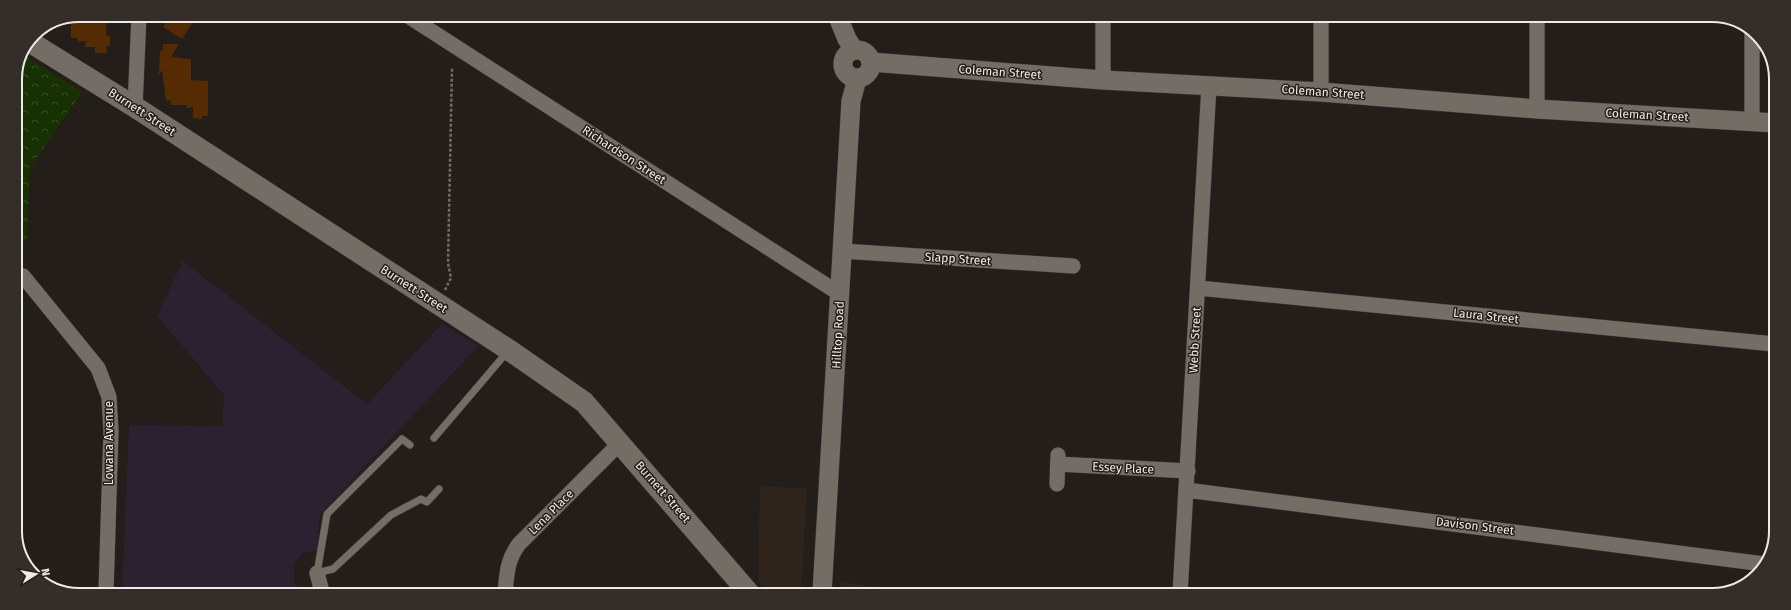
<svg xmlns="http://www.w3.org/2000/svg" width="1791" height="610" viewBox="0 0 1791 610" font-family="'Fira Sans',sans-serif">
	<style>
		.built { fill: #2f241b }
		.education { fill: #2b2231 }
		.park { fill: url(#park-crowns) }
		.building { fill: #552b04 }
		.lines { fill: none; stroke-linecap: round; stroke-linejoin: round }
		.service-casing { stroke: #3e3a36; stroke-width: 8 }
		.minor-casing { stroke: #3e3a36; stroke-width: 16 }
		.tertiary-casing { stroke: #3e3a36; stroke-width: 20 }
		.secondary-casing { stroke: #3e3a36; stroke-width: 22 }
		.path { stroke: #716c68; stroke-width: 2.5; stroke-dasharray: 3 2; stroke-linecap: butt }
		.service { stroke: #736d66; stroke-width: 7 }
		.minor { stroke: #736d66; stroke-width: 15 }
		.tertiary { stroke: #736d66; stroke-width: 19 }
		.secondary { stroke: #736d66; stroke-width: 21 }
		.labels { text-anchor: middle; dominant-baseline: central; stroke-width: 3; stroke-linejoin: round; paint-order: stroke }
		.street-label { font-size: 12px; fill: #eeeae6; stroke: #231e19 }
		.rim { fill: none; stroke: #eeeae6; stroke-width: 2 }
	</style>
	<defs>
		<pattern id="park-crowns" width="20" height="18" patternUnits="userSpaceOnUse"><rect width="20" height="18" fill="#173102"/><path d="M2 6a3 3 0 1 1 6 0M12 15a3 3 0 1 1 6 0" fill="none" stroke="#394f27"/></pattern>
	</defs>
	<rect width="100%" height="100%" fill="#231e19"/>
	<g class="built">
		<polygon points="760,486 807,489 801,593 768,593 758,581"/>
		<polygon points="841,582 908,591 908,593 840,593"/>
	</g>
	<polygon class="education" points="183,261 367,404 442,324 478,346 320,514 317,550 304,552 296,561 294,566 294,582 302,592 122,592 129,425 222,426 224,395 157,316"/>
	<g class="park">
		<polygon points="24,55 82,92 30,168 27,240 15,241 15,75"/>
		<polygon points="15,290 24,302 20,400 15,400"/>
	</g>
	<g class="building">
		<polygon points="79,15 101,15 102,19 107,19 106,36 110,35 110,46 106,46 107,53 95,53 95,47 85,47 86,41 77,42 77,38 71,38 71,18"/>
		<polygon points="170,15 198,15 182,39 163,27"/>
		<polygon points="163,44 179,44 171,57 191,59 191,80 208,81 208,116 202,116 202,119 193,118 193,107 187,108 187,105 171,105 171,101 166,100 162,70 159,75 160,51 163,51"/>
	</g>
	<g class="lines">
		<g class="service-casing">
			<g id="service">
				<polyline points="434,438 508,351"/>
				<polyline points="410,445 402,439 327,514 317,573 333,569 391,515 421,499 427,502 439,489"/>
			</g>
		</g>
		<g class="minor-casing">
			<g id="minor">
				<polyline points="408,16 840,294"/>
				<polyline points="1537,18 1537,109"/>
				<polyline points="1752,32 1752,121"/>
				<polyline points="1103,80 1103,17"/>
				<polyline points="1321,92 1321,17"/>
				<polyline points="135,107 139,15"/>
				<polyline points="842,251 1073,266"/>
				<polyline points="23,276 98,368 109,397 111,431 106,592"/>
				<polyline points="1198,288 1774,344"/>
				<polyline points="1058,464 1188,471"/>
				<polyline points="1057,484 1058,455"/>
				<polyline points="1186,490 1764,564"/>
				<polyline points="317,573 322,592"/>
				<path d="M505,593C507,573 507,560 519,544L620,443"/>
				<polyline points="1180,594 1209,85"/>
			</g>
		</g>
		<g class="tertiary-casing">
			<g id="tertiary">
				<polyline points="838,17 847,39 854,50"/>
				<circle cx="857" cy="64" r="14"/>
				<polyline points="871,62 1103,80 1321,92 1537,109 1776,123"/>
				<polyline points="822,593 851,101 857,79"/>
			</g>
		</g>
		<g class="secondary-casing">
			<polyline id="secondary" points="30,42 135,107 509,350 584,402 749,593"/>
		</g>
		<polyline class="path" points="445,290 451,278 448,263 452,68"/>
		<use href="#service" class="service"/>
		<use href="#minor" class="minor"/>
		<use href="#tertiary" class="tertiary"/>
		<use href="#secondary" class="secondary"/>
	</g>
	<g class="labels">
		<g class="street-label">
			<text transform="translate(1000 72) rotate(4)">Coleman Street</text>
			<text transform="translate(1323 92) rotate(4)">Coleman Street</text>
			<text transform="translate(142 112) rotate(33)">Burnett Street</text>
			<text transform="translate(1647 115) rotate(3)">Coleman Street</text>
			<text transform="translate(624 155) rotate(33)">Richardson Street</text>
			<text transform="translate(958 259) rotate(4)">Slapp Street</text>
			<text transform="translate(414 289) rotate(33)">Burnett Street</text>
			<text transform="translate(1486 316) rotate(6)">Laura Street</text>
			<text transform="translate(838 335) rotate(-87)">Hilltop Road</text>
			<text transform="translate(1195 340) rotate(-87)">Webb Street</text>
			<text transform="translate(109 443) rotate(-90)">Lowana Avenue</text>
			<text transform="translate(1123 468) rotate(3)">Essey Place</text>
			<text transform="translate(663 492) rotate(49)">Burnett Street</text>
			<text transform="translate(551 512) rotate(-45)">Lena Place</text>
			<text transform="translate(1475 526) rotate(7)">Davison Street</text>
		</g>
	</g>
	<path d="M0 0H1791V610H0ZM79 22H1712A57 57 0 0 1 1769 79V531A57 57 0 0 1 1712 588H79A57 57 0 0 1 22 531V79A57 57 0 0 1 79 22Z" fill="#332e29" fill-rule="evenodd"/>
	<path class="rim" d="M79 22H1712A57 57 0 0 1 1769 79V531A57 57 0 0 1 1712 588H79A57 57 0 0 1 22 531V79A57 57 0 0 1 79 22Z"/>
	<g transform="translate(36 574) rotate(79)" stroke="#231e19" stroke-width="3" paint-order="stroke">
	<path d="M0-3L7 15L0 10L-7 15Z" fill="#eeeae6"/>
	<text y="-6" font-size="11" font-weight="bold" text-anchor="middle" fill="#eeeae6">N</text>
	</g>
</svg>
